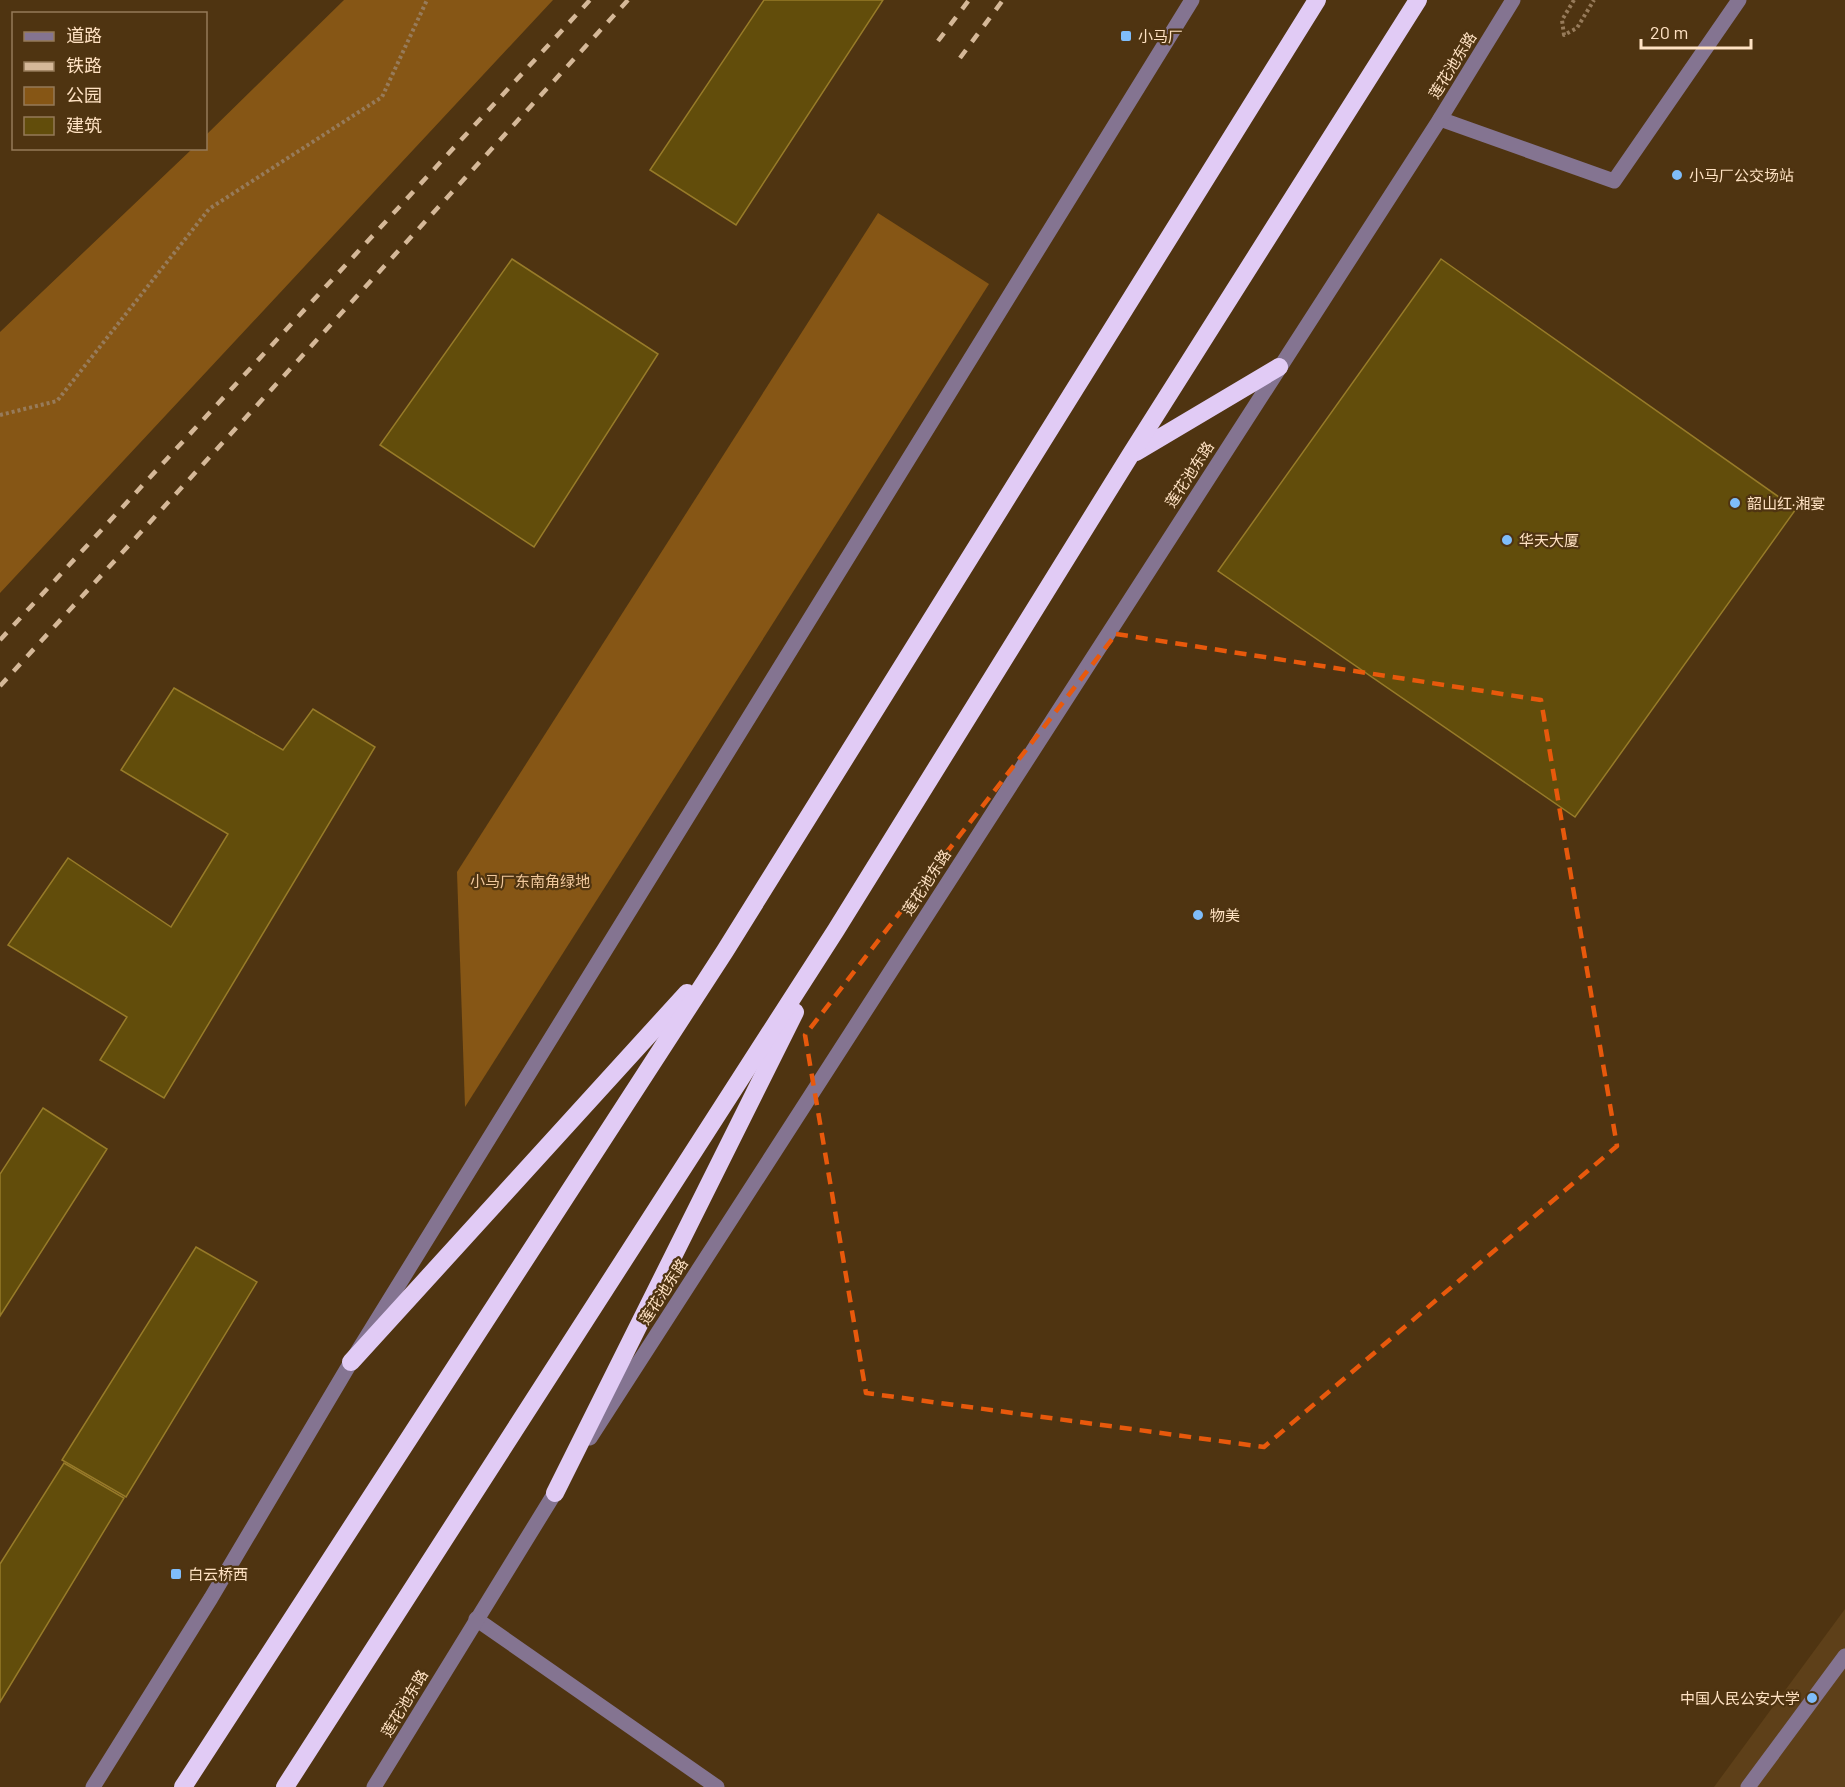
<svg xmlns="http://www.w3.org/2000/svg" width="1845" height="1787" viewBox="0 0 1845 1787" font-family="Barlow,'Noto Sans SC',sans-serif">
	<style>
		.built { fill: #5e4019 }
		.green { fill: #865615 }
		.building { fill: #624d0b; stroke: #977b29; stroke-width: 1.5 }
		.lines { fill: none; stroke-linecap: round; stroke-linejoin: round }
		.path { stroke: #977b5a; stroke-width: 4; stroke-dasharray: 3 3; stroke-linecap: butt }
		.minor { stroke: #847491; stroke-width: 15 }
		.highway { stroke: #e1cbf5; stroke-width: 18 }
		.rail { stroke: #d5b898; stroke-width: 4.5; stroke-dasharray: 10 10; stroke-linecap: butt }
		.marked { fill: none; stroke: #e8590c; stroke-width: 4.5; stroke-dasharray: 12 8; stroke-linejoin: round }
		.poi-dot { fill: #7fbdfa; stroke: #4f3411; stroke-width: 2 }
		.labels { text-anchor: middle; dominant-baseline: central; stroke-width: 4.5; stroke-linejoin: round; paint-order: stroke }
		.poi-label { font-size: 15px; fill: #ffe2c3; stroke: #4f3411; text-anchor: start }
		.street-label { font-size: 15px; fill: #ffe2c3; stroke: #4f3411 }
		.park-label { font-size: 15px; fill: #f1c89c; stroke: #4f3411 }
	</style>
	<rect width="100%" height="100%" fill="#4f3411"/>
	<polygon class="built" points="1845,1609 1845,1787 1714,1787"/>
	<g class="green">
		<polygon points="344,0 553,0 0,593 0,332 192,149 206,148 206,135"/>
		<polygon points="878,213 989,284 465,1107 457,872"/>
	</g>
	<g class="building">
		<polygon points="764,0 883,0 736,225 650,170"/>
		<polygon points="512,259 658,354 534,547 380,445"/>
		<polygon points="1441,259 1796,509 1575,817 1218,571"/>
		<polygon points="174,688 283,750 313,709 375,747 164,1098 100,1060 127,1017 8,945 68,858 171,927 228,834 121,770"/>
		<polygon points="43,1108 107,1149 0,1316 0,1174"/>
		<polygon points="196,1247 257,1282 126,1497 62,1460"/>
		<polygon points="64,1463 124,1498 0,1702 0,1564"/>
	</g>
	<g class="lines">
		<g class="path">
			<polyline points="1574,0 1562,20 1564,35 1577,28 1594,0"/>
			<polyline points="0,415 57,401 209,209 382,97 427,0"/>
		</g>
		<g class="minor">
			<polyline points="1440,119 1614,181 1739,0"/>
			<polyline points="590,1438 1440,119 1513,0"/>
			<polyline points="476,1619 717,1787"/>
			<polyline points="93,1787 211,1598 351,1362 1192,0"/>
			<polyline points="374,1787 561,1483"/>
			<polyline points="1748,1787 1845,1656"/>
		</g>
		<g class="highway">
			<polyline points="1136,452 1279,367"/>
			<polyline points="351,1362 687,993"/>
			<polyline points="555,1493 795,1012"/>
			<polyline points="183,1787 725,951 1317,0"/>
			<polyline points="285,1787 836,930 1131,454 1418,0"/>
		</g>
		<g class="rail">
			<polyline points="938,41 969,0"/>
			<polyline points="960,58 1003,0"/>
			<polyline points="0,640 590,0"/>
			<polyline points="0,686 628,0"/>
		</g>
	</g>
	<path class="marked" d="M1116,634L1541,700L1617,1146L1264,1447L866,1393L805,1035Z"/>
	<g class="poi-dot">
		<rect x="1120" y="30" width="12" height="12" rx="3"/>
		<circle cx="1677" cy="175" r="6"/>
		<circle cx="1735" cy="503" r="6"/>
		<circle cx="1507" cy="540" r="6"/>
		<circle cx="1198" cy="915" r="6"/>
		<rect x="170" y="1568" width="12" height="12" rx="3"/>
		<circle cx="1812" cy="1698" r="6"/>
	</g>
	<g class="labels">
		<g class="poi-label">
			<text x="1138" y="36">小马厂</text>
			<text x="1689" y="175">小马厂公交场站</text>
			<text x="1747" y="503">韶山红·湘宴</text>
			<text x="1519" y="540">华天大厦</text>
			<text x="1210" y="915">物美</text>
			<text x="188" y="1574">白云桥西</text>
			<text x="1800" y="1698" text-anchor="end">中国人民公安大学</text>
		</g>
		<g class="street-label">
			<text transform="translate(1452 65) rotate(-58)">莲花池东路</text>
			<text transform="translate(1189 474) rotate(-57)">莲花池东路</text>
			<text transform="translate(926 882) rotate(-57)">莲花池东路</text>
			<text transform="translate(663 1291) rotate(-57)">莲花池东路</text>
			<text transform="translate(404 1703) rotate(-59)">莲花池东路</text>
		</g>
		<g class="park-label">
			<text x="530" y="881">小马厂东南角绿地</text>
		</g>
	</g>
	<rect x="12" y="12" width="195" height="138" fill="#4f3411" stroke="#957a58" stroke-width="1.5"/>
	<rect x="24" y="32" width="30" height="9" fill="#847491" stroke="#957a58" stroke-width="1.5"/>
	<text x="66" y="42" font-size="18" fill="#ffe2c3">道路</text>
	<rect x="24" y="62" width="30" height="9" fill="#d5b898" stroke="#957a58" stroke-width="1.5"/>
	<text x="66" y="72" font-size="18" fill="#ffe2c3">铁路</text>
	<rect x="24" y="87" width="30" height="18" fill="#865615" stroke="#957a58" stroke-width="1.5"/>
	<text x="66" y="102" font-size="18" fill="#ffe2c3">公园</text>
	<rect x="24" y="117" width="30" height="18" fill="#624d0b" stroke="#957a58" stroke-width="1.5"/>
	<text x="66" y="132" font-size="18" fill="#ffe2c3">建筑</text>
	<path d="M1641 39v9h110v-9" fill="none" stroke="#ffe2c3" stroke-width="3"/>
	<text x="1650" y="39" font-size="18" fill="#ffe2c3" stroke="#4f3411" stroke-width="4.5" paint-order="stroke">20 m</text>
</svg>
